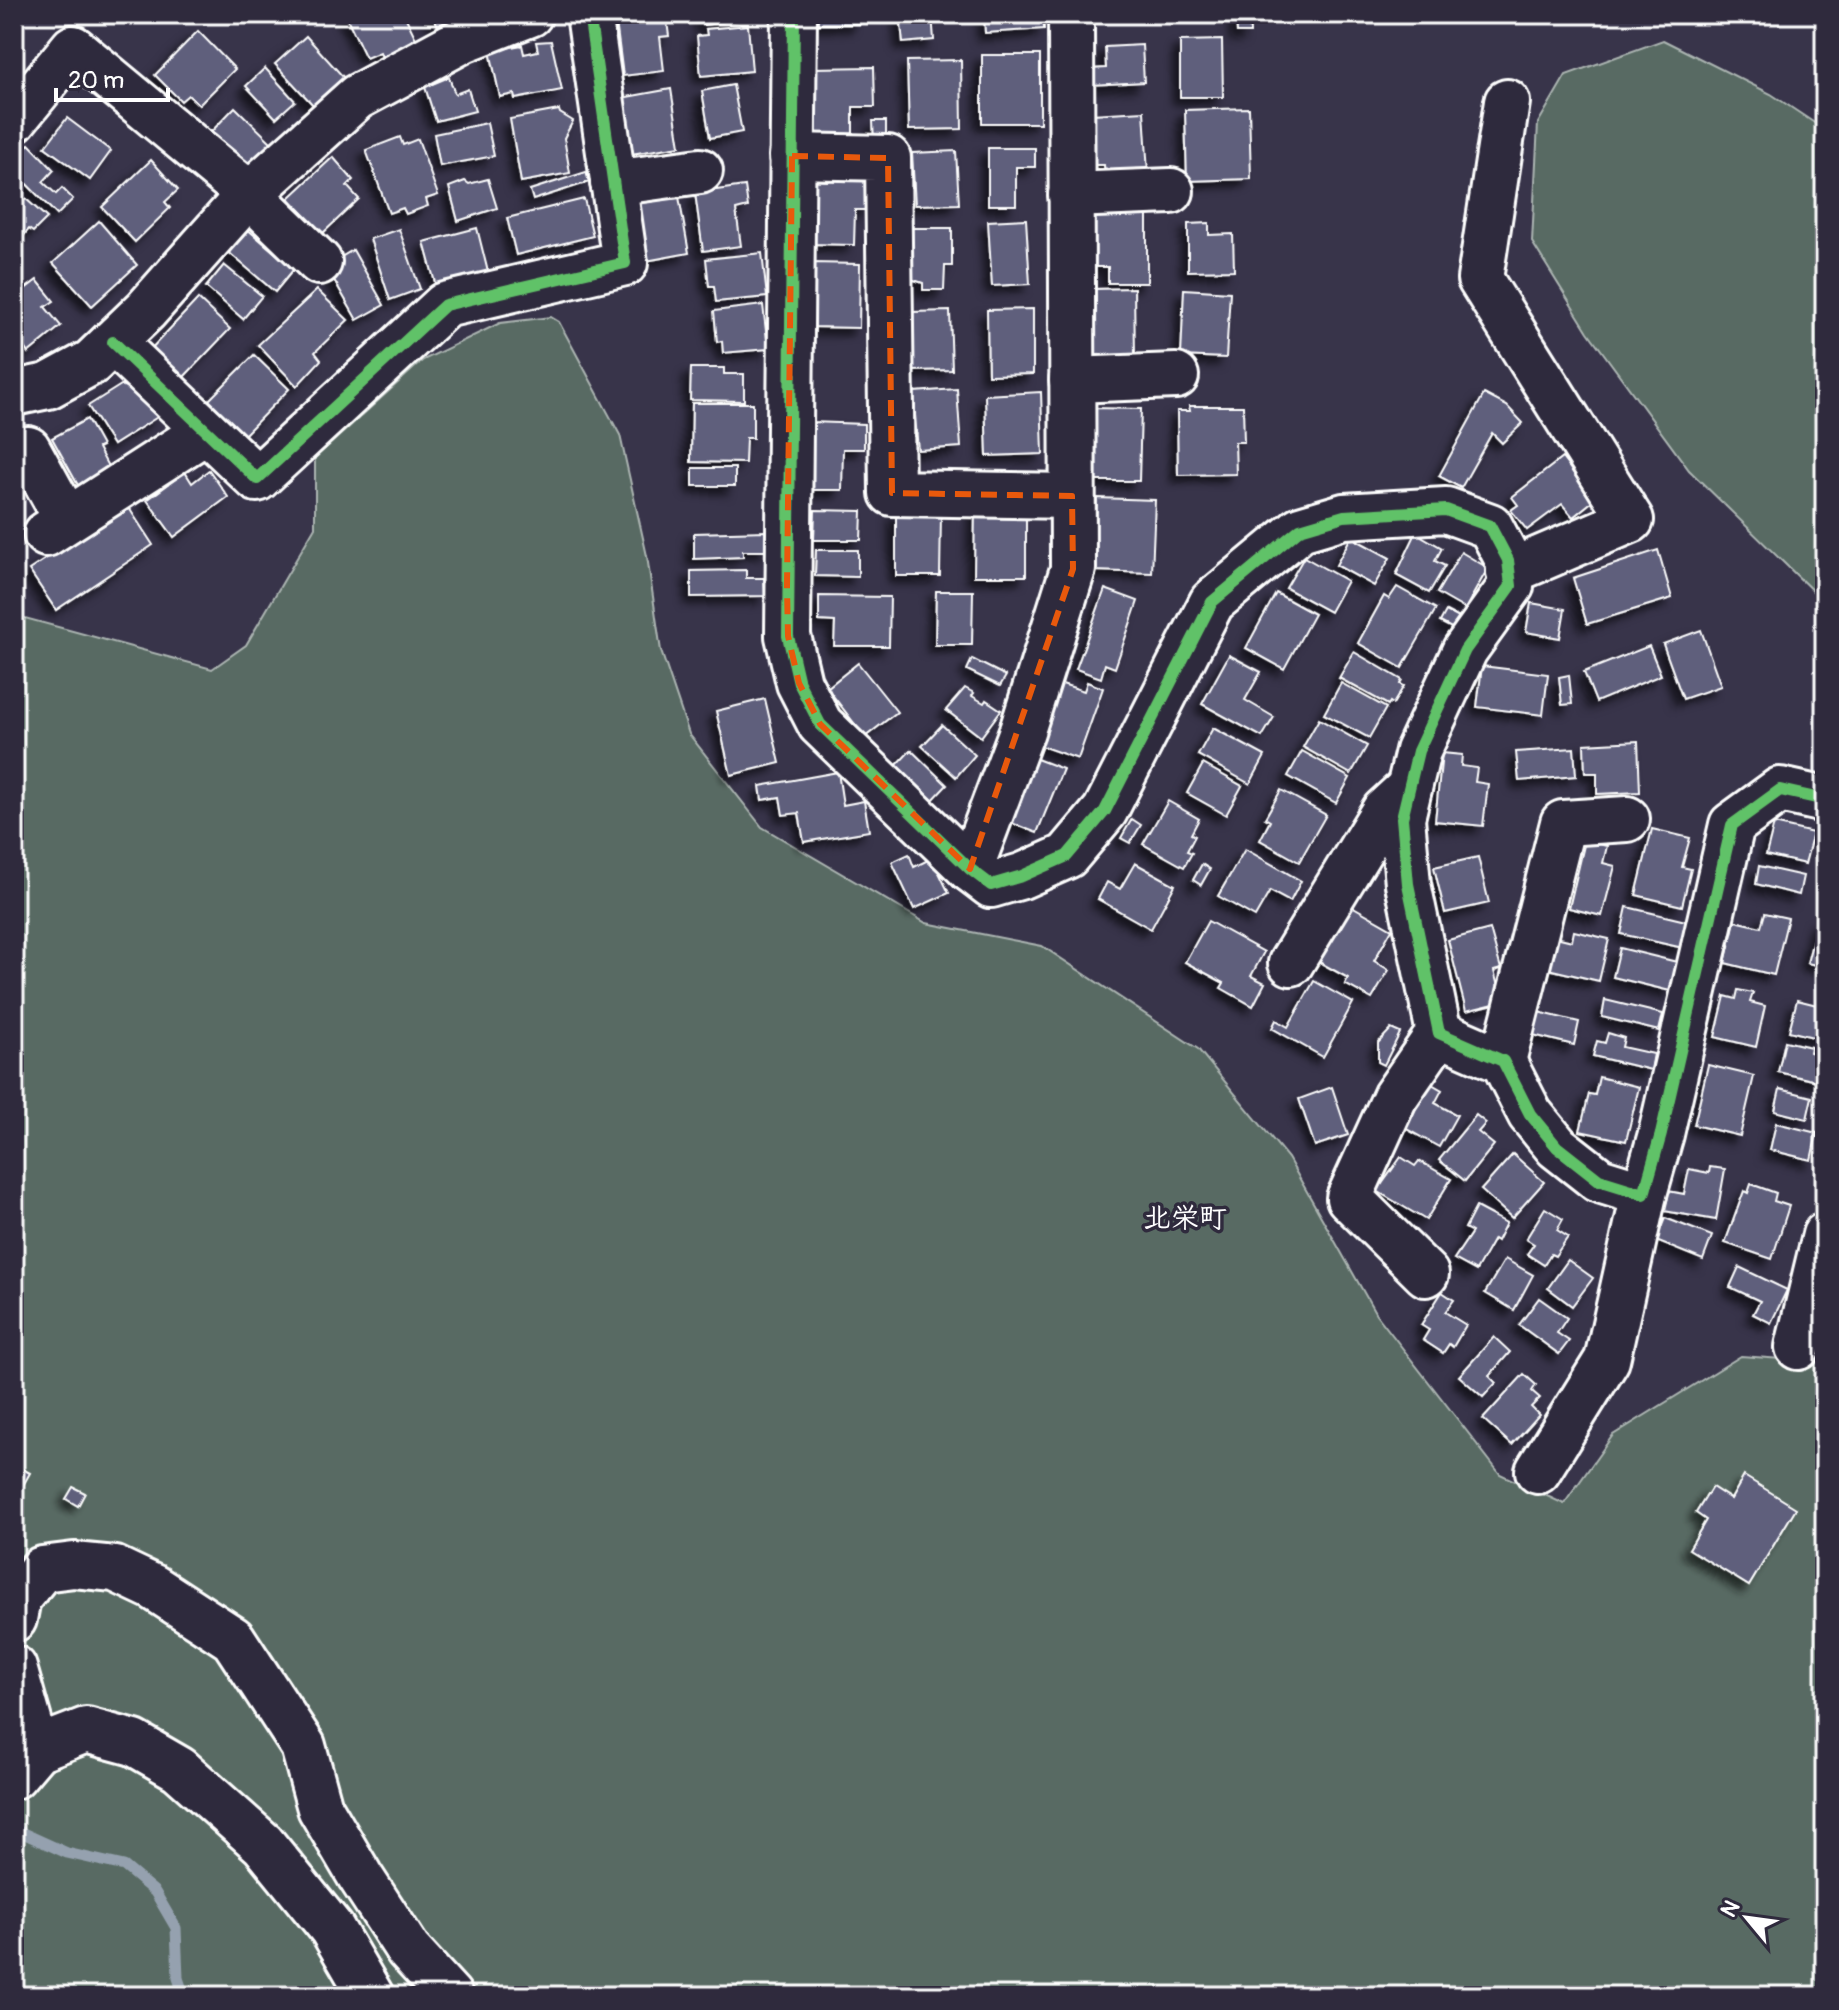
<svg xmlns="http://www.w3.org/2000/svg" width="1839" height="2010" viewBox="0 0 1839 2010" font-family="Pangolin,'Klee One',sans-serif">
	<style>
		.green { fill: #596b64; stroke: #acb5b2; stroke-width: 2 }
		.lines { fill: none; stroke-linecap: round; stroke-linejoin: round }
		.stream { stroke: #95a1af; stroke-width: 11 }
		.building { fill: #5e5e7c; stroke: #fff; stroke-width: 2; filter: url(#shadow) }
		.minor-casing { stroke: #fff; stroke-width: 50 }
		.minor { stroke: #2f2a3d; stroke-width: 44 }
		.cycleway-casing { stroke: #2f2a3d; stroke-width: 17 }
		.cycleway { stroke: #61c268; stroke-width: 12 }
		.marked { fill: none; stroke: #e8590c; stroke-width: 6; stroke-dasharray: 16 10; stroke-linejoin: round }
		.labels { text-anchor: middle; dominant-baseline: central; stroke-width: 7; stroke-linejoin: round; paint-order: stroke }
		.quarter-label { font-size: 28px; font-weight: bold; fill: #fff; stroke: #2f2a3d }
	</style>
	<defs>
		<filter id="shadow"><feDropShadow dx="-7" dy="7" stdDeviation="4" flood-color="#0009"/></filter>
	</defs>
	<rect width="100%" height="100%" fill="#38344a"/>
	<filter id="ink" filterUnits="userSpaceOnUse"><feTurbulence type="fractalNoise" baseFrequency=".0125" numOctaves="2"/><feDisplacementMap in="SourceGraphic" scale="16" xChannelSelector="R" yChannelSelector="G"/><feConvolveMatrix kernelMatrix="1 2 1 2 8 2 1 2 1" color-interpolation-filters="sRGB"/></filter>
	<g filter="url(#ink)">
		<g class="green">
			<polygon points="1663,40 1771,94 1825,130 1825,603 1689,470 1588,332 1532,242 1538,123 1566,75"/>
			<polygon points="551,317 559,322 620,435 647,556 661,651 689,734 762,827 926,923 1042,946 1198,1049 1288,1158 1376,1314 1500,1474 1564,1504 1613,1435 1741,1356 1825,1362 1825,1996 14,1996 14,615 212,669 246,645 315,527 315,458 423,360 500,323"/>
		</g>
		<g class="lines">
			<polyline class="stream" points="14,1829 67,1853 124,1866 155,1892 176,1928 178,1978 184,1996"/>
		</g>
		<g class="building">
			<polygon points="345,14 404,14 418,43 383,60 380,52 366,58"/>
			<polygon points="431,14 458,14 438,26"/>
			<polygon points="615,14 666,14 669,36 660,37 664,71 623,76"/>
			<polygon points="701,14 758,14 759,17 703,25"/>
			<rect x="813" y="14" width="47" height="10"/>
			<polygon points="900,14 932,14 934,40 903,43"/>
			<polygon points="984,14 1043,14 1044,29 985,33"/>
			<polygon points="1249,14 1250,33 1237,33 1236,15"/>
			<polygon points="748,25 752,71 701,76 697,36 707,35 706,29"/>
			<polygon points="198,31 235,69 199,105 188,95 181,101 155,75"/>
			<polygon points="306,36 345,79 315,107 275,64"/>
			<polygon points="1222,40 1223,97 1180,97 1180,41"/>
			<polygon points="551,41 562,90 515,99 514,94 500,97 490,51 522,45 524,54 538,51 536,42"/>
			<polygon points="1142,45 1144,82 1091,85 1090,69 1106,68 1105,47"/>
			<rect x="982" y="55" width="58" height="68"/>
			<polygon points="961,60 962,129 909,130 907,61"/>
			<polygon points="874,67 875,107 853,107 853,136 812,136 812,68"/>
			<polygon points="265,68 295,101 276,118 246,86"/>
			<polygon points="449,77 455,94 468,89 475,111 436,121 425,87"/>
			<polygon points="733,85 742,132 710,138 702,91"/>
			<polygon points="671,89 680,146 631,154 621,98"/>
			<polygon points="235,107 275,146 250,171 210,133"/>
			<polygon points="1249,108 1251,179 1187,181 1185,110"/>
			<polygon points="559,110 560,113 573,121 564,138 570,173 521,182 510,119"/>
			<polygon points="1144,111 1148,173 1105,175 1104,165 1095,165 1092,114"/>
			<polygon points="67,118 111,151 90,180 45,147"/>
			<polygon points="873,121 886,121 886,142 874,142"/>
			<polygon points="487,123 494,156 440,166 434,134"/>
			<polygon points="400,137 403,145 418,139 438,195 426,199 428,206 406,214 403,208 389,213 366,150"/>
			<polygon points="29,144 54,170 43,182 56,194 62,188 73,199 57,215 14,171 14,158"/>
			<polygon points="988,148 1035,148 1035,167 1016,167 1016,205 988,205"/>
			<polygon points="956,151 959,204 915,205 912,153"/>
			<polygon points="333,157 353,180 347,186 359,199 322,234 289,198"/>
			<polygon points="151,160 178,190 165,202 170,208 135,242 102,207"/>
			<polygon points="586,172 589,182 533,200 530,190"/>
			<polygon points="829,172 868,173 867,210 855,210 854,245 809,244 811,180 829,181"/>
			<polygon points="488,179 497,208 458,221 449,187 465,181 469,184"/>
			<polygon points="745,186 748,207 736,210 741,246 703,251 695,193"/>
			<polygon points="14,188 47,218 33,232 29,229 19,241 14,236"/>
			<polygon points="678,191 689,253 646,261 635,198"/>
			<polygon points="584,199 593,236 516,255 507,218"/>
			<polygon points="1094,210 1147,210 1147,283 1108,283 1108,267 1094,267"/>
			<polygon points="1026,219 1030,284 992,286 988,221"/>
			<polygon points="99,221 137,265 92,306 53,263"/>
			<polygon points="1209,223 1209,235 1233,234 1234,270 1188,271 1188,224"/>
			<polygon points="246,228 294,269 275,292 226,250"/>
			<polygon points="477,228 489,276 437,290 424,242"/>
			<polygon points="908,228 952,228 952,266 945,266 944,290 923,290 923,283 908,278"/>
			<polygon points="399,229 420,289 390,300 370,239"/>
			<polygon points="353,250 384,305 357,320 326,266"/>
			<polygon points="762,253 767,297 716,302 714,286 709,286 706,259"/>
			<polygon points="812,263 860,264 859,328 811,327"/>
			<polygon points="224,265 262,296 243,319 206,287"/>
			<polygon points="37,280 54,301 45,307 61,326 28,353 23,346 17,351 14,347 14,283 21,292"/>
			<polygon points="1134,288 1135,357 1094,358 1093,289"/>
			<polygon points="1184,289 1230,292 1226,358 1181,356"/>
			<polygon points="317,290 348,320 315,352 321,360 297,386 258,345"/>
			<polygon points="198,299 230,329 180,381 148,352"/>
			<polygon points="763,305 768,349 723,353 722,341 717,342 714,311"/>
			<polygon points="1033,309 1033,374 988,375 987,310"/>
			<polygon points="950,311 952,370 912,371 911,312"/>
			<polygon points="254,355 289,389 244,435 209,400"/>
			<polygon points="691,368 724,368 724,374 744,374 744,401 690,400"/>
			<polygon points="121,385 145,395 159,416 113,445 88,406"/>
			<polygon points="957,389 961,447 918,450 913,392"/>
			<polygon points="1041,392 1043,454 987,456 985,395"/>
			<polygon points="1484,394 1507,406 1523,423 1502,443 1492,433 1461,488 1439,476"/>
			<polygon points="692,403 753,403 753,438 746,438 745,463 691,462"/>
			<polygon points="1189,406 1243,406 1244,442 1235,442 1236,474 1178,475 1177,411 1190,411"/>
			<polygon points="1093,408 1141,409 1139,481 1092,481"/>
			<polygon points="87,419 102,446 98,448 110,470 79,487 52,438"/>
			<polygon points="811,422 864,424 864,449 843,449 842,490 809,490"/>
			<polygon points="1562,458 1594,500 1573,517 1562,504 1527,530 1511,510 1518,505 1512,497"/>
			<rect x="693" y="468" width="42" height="18"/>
			<polygon points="209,470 228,497 174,537 147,500 185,472 192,483"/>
			<polygon points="1097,498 1155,500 1152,573 1095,571"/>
			<polygon points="127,505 153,545 56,610 29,570"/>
			<polygon points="975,507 1026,507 1026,576 974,576"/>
			<polygon points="815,510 862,511 861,540 814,540"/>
			<polygon points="896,513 941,513 940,576 896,576"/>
			<polygon points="14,517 28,527 14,547"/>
			<polygon points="766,531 767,551 743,551 743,557 694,559 694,533"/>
			<polygon points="1416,533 1442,548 1435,561 1445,566 1429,593 1396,575"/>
			<polygon points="1351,537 1390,558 1374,586 1336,565"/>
			<polygon points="816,550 858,550 858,577 815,576"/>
			<polygon points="1658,550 1672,598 1587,624 1573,578"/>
			<polygon points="1461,552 1488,568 1465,609 1437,593"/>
			<polygon points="1304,557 1347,581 1330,612 1286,588"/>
			<polygon points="746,570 746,578 764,578 765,596 691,597 691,571"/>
			<polygon points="1397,587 1436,609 1402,668 1358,643 1384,596 1389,599"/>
			<polygon points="1105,589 1138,601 1115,668 1105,664 1101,678 1076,669"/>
			<polygon points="936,591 973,591 972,645 935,645"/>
			<polygon points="1276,593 1314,614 1284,669 1246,648"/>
			<polygon points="819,596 890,597 889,646 834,646 835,622 819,621"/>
			<polygon points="1531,603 1565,609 1560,638 1526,632"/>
			<polygon points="1446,611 1465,621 1459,632 1440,622"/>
			<polygon points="1701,630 1721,686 1683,699 1663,644"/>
			<polygon points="1649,646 1661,675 1596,702 1584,672"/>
			<polygon points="1354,652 1402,680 1400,684 1404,686 1393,704 1390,702 1388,705 1339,678"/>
			<polygon points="1229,655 1261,672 1245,700 1274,717 1262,737 1202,704"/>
			<polygon points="972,659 1006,676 1000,686 967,670"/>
			<polygon points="858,663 897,712 865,737 827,688"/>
			<polygon points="1482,666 1548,674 1543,715 1477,707"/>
			<polygon points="1569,675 1572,704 1562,705 1559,677"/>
			<polygon points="1087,682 1103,688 1078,759 1038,745 1059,683 1084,691"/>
			<polygon points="1341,683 1386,708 1369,738 1324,714"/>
			<polygon points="965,688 974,693 972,696 984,703 986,700 1001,710 981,737 946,710"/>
			<polygon points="765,699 780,763 731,775 716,711"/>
			<polygon points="1319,719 1367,746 1351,774 1303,747"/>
			<polygon points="942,725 975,755 956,777 922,746"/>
			<polygon points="1213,728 1265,756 1250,784 1198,755"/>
			<polygon points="1638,741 1640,792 1597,794 1597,773 1585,773 1584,744"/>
			<polygon points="1574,748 1576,776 1519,781 1516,752"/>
			<polygon points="911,750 947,785 928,805 892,770"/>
			<polygon points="1302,751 1350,778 1336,803 1288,776"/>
			<polygon points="1442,753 1462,755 1461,766 1477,768 1475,782 1488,784 1483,826 1435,821"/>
			<polygon points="1034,758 1063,769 1037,833 1009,822"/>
			<polygon points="1203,764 1242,786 1226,815 1187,793"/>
			<polygon points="838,772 843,805 864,801 869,831 804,842 799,813 783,815 780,797 762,800 760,786"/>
			<polygon points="1281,790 1326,815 1299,862 1260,840 1270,821 1265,818"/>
			<polygon points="1168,801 1199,819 1191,834 1195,836 1187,851 1192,853 1184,867 1143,844"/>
			<polygon points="1132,819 1141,825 1130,843 1121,838"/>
			<polygon points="1774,824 1813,833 1805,864 1766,855"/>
			<polygon points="1652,829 1690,838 1682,867 1691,869 1682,906 1636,895"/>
			<polygon points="1585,841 1607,846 1603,863 1615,866 1602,916 1569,908"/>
			<polygon points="1245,849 1301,881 1290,902 1270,891 1255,917 1218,896"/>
			<polygon points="909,854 914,867 932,858 949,893 914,909 892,862"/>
			<polygon points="1478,857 1489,903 1445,913 1434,867"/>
			<polygon points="1135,863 1175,885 1151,929 1098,899 1107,882 1120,889"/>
			<polygon points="1202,864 1210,869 1201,885 1193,880"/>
			<polygon points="1759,866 1803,876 1799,895 1756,884"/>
			<polygon points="1350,905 1392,929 1374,961 1389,970 1372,999 1345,984 1348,978 1319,962"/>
			<polygon points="1627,907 1690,922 1683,948 1621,934"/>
			<polygon points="1765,913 1788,918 1774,975 1725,963 1735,921 1761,927"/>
			<polygon points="1818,920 1825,921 1825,967 1807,963"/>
			<polygon points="1208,921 1264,952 1251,976 1265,983 1253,1006 1221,988 1224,983 1185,962"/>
			<polygon points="1490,929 1501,969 1494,971 1502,1002 1466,1011 1448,940"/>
			<polygon points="1574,931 1609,939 1599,981 1548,969 1556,937 1572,941"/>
			<polygon points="1620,948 1677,962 1670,991 1613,977"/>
			<polygon points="1314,981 1353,1003 1323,1057 1272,1028 1276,1020 1288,1027"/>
			<polygon points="1738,990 1753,993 1750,1002 1765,1006 1756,1047 1715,1037 1725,996 1736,999"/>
			<polygon points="1605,1000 1663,1014 1659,1031 1602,1017"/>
			<polygon points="1797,1000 1825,1007 1825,1040 1789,1031"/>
			<polygon points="1538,1012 1579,1022 1574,1045 1533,1035"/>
			<polygon points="1391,1029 1400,1033 1384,1065 1378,1062 1378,1043"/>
			<polygon points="1608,1033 1624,1038 1622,1047 1654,1054 1651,1070 1593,1056 1597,1041 1605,1043"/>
			<polygon points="1785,1041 1811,1047 1810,1052 1825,1056 1825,1083 1778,1072"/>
			<polygon points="1708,1065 1754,1076 1740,1136 1694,1125"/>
			<polygon points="1599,1077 1639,1087 1626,1141 1580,1131 1589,1094 1595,1095"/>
			<polygon points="1430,1083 1442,1090 1435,1103 1457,1115 1439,1147 1405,1128"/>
			<polygon points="1332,1087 1348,1135 1315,1146 1299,1099"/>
			<polygon points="1780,1089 1812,1097 1807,1119 1775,1111"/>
			<polygon points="1476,1115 1486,1123 1478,1132 1494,1145 1465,1181 1439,1160"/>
			<polygon points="1776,1123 1817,1133 1811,1160 1770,1150"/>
			<polygon points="1513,1154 1544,1182 1512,1218 1481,1190"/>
			<polygon points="1401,1157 1415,1166 1419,1161 1451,1179 1426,1220 1377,1191"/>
			<polygon points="1710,1167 1725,1169 1716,1220 1664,1211 1668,1191 1684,1194 1689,1169 1709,1173"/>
			<polygon points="1751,1184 1776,1193 1774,1201 1789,1206 1772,1259 1725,1243 1744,1191 1748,1193"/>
			<polygon points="1476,1207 1506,1223 1497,1241 1494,1239 1476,1271 1454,1259 1472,1232 1465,1228"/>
			<polygon points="1545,1208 1563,1219 1557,1230 1568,1237 1555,1256 1551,1254 1544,1265 1527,1254 1534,1244 1526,1239"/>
			<polygon points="1665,1218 1712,1236 1703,1260 1656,1241"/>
			<polygon points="1505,1259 1533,1275 1514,1310 1485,1293"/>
			<polygon points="1568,1260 1593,1278 1572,1306 1548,1288"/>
			<polygon points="1739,1267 1787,1290 1771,1323 1753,1314 1760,1301 1730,1287"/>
			<polygon points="1442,1292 1454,1300 1445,1312 1466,1325 1453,1347 1449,1344 1443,1353 1423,1340 1429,1330 1421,1325"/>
			<polygon points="1539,1298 1567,1318 1557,1333 1569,1341 1559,1354 1519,1325"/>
			<polygon points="1494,1337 1510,1352 1489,1376 1496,1383 1483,1397 1459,1376"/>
			<polygon points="1524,1374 1536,1385 1532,1391 1540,1398 1531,1407 1539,1415 1512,1445 1483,1419"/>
			<polygon points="17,1466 30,1473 21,1489 14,1485"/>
			<polygon points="1744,1476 1796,1508 1749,1586 1689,1549 1706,1520 1696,1513 1712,1487 1731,1499"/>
			<polygon points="73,1487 85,1493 78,1506 66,1499"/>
		</g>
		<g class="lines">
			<g class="minor-casing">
				<g id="minor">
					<polyline points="794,14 788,636 799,683 820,724 970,869 991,885 1022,876 1067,856 1105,811 1212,602 1300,529 1344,516 1446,510 1490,526 1508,560 1511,586 1465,650 1418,751 1402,818 1408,884 1439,1033 1503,1061 1530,1114 1557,1147 1599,1180 1644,1194 1661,1134 1732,825 1780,790 1825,800"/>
					<polyline points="1507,102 1480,279 1631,520 1509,572"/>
					<polyline points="14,120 73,48 249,194 319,262"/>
					<polyline points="792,156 888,158 892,493 1072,496"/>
					<polyline points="613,183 700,171"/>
					<polyline points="1071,195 1171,191"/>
					<polyline points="113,342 257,479 445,305 625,263 589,14"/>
					<polyline points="1072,380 1176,376"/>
					<polyline points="14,393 48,386 92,362 146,310 249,194 357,97 463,40 530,14"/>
					<polyline points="28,449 67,520"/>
					<polyline points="46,534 206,431"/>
					<polyline points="970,869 1022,731 1073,569 1071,14"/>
					<polyline points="1291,963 1384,811 1409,788"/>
					<polyline points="1503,1061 1563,823 1627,819"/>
					<polyline points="1426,1274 1349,1198 1395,1097 1439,1033"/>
					<polyline points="1798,1347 1825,1235"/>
					<polyline points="1538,1471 1607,1360 1644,1194"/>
					<polyline points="14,1619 18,1598 42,1569 74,1565 115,1569 153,1587 233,1639 303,1746 320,1808 360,1876 408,1950 450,1996"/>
					<polyline points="14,1668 37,1749"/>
					<polyline points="14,1776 37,1749 86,1730 134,1743 179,1769 263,1844 332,1929 371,1996"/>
				</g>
			</g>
			<use href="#minor" class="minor"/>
			<g class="cycleway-casing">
				<g id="cycleway">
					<polyline points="794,14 788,636 799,683 820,724 970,869 991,885 1022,876 1067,856 1105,811 1212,602 1300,529 1344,516 1446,510 1490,526 1508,560 1511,586 1465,650 1418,751 1402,818 1408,884 1439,1033 1503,1061 1530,1114 1557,1147 1599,1180 1644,1194 1661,1134 1732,825 1780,790 1825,800"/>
					<polyline points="113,342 257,479 445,305 625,263 589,14"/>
				</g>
			</g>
			<use href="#cycleway" class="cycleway"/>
		</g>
	</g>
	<path class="marked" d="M792,156L888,158L892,493L1072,496L1073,569L970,869L820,724L799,683L788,636L787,588Z"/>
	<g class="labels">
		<g class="quarter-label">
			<text x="1185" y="1218">北栄町</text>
		</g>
	</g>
	<rect width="1839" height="2010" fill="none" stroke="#2f2a3d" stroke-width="48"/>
	<rect x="24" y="24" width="1791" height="1962" fill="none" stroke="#fff" stroke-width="3" filter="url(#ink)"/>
	<g transform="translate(1747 1918) rotate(299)" stroke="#2f2a3d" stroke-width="6" paint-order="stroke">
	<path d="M0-6L14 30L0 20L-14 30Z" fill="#ffffff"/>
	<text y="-12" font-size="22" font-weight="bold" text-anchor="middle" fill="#ffffff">N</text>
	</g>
	<path d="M56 88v12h112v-12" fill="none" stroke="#ffffff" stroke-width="4"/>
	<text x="68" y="88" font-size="24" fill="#ffffff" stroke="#2f2a3d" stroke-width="6" paint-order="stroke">20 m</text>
</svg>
